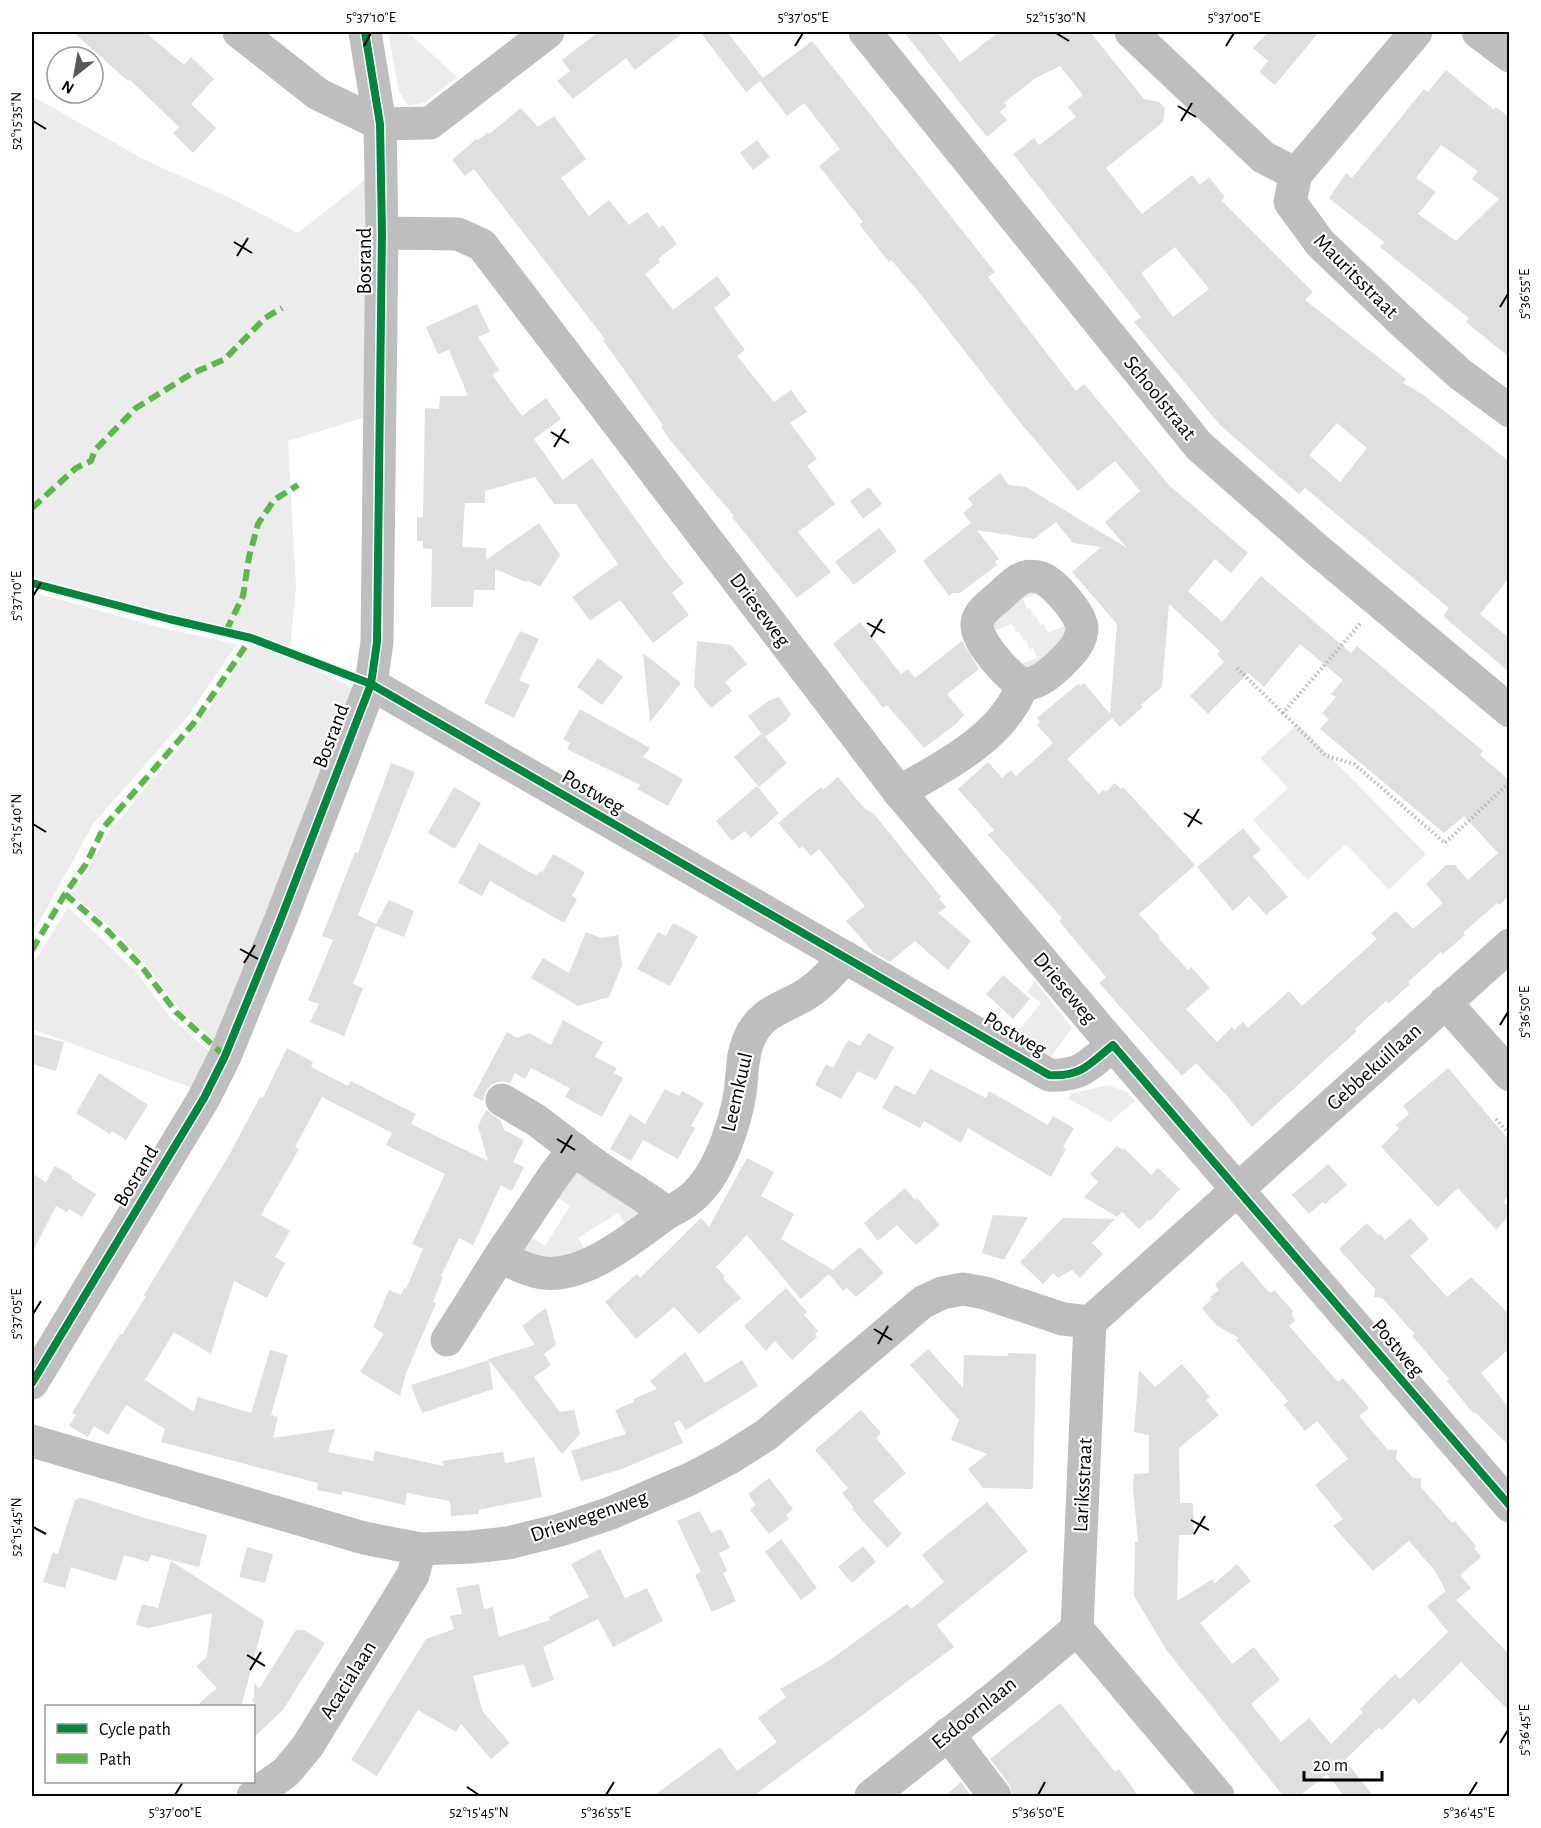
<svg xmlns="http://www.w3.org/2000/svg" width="1541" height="1828" viewBox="0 0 1541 1828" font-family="'Alegreya Sans',sans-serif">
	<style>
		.green { fill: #ececec }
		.building { fill: #dfdfdf; fill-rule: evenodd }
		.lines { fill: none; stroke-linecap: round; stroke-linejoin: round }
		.path { stroke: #b9b9b9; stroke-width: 4; stroke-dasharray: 1.5 3; stroke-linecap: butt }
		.minor { stroke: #bebebe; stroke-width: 33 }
		.quiet { stroke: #58b947; stroke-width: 6; stroke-dasharray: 12 6; stroke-linecap: butt }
		.cycleway-casing { stroke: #fff; stroke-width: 11 }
		.cycleway { stroke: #00873e; stroke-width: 8 }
		.ticks { fill: none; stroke: #000; stroke-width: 2 }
		.labels { text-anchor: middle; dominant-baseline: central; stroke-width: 4.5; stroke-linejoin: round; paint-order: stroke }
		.street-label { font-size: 21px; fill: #000; stroke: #fff }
		.neatline { fill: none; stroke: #000; stroke-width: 2 }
		.ticks-label { font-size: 15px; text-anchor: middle; fill: #000 }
	</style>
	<rect width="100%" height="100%" fill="#fff"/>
	<g class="green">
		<polygon points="388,32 408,32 457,77 424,103 408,106 399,91"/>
		<polygon points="32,96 145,160 230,198 298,233 370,176 366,417 288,441 296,587 290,648 252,633 116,602 32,578"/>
		<polygon points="1044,590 1023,599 1027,609 1030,608 1034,617 1036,616 1040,625 1044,624 1048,633 1072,623 1073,629 1034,673 1016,666 1037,658 1033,648 1029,649 1026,640 1023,641 1019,632 1016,632 1012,624 988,633 987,622 1021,591"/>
		<polygon points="32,592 162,628 237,644 188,716 93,824 32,935"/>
		<polygon points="252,643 290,657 353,688 216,1042 181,1012 148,967 119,935 71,893 90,866 108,833 197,727"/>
		<polygon points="1298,724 1426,854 1389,890 1346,844 1307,880 1253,820 1288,788 1260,758"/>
		<polygon points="68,907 136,972 171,1018 211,1053 195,1089 32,1029 32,963 40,953"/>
		<polygon points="1035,981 1072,1028 1051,1057 1014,1036 1041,1003 1027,992"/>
		<polygon points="1108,1085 1127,1092 1135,1101 1110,1122 1069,1099 1070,1094"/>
		<polygon points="574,1169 647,1209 628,1228 618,1213 578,1238 587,1253 576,1259 527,1259 520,1243 532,1238 545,1246 570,1206 554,1195"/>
	</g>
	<g class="building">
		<polygon points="73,32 145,32 184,65 191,57 214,79 191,104 216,128 193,153 173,133 179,127 130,80 128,81"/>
		<polygon points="598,32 684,32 635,70 626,58 573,99 557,81 570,71 562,60"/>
		<path d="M700,32H727L763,78L812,41L995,272L988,277L1076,391L1084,384L1169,485L1248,553L1231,573L1215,559L1188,591L1222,622L1261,576L1351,653L1357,646L1483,751L1480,755L1509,780V896L1499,905L1497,903L1463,933L1465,935L1443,954L1441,952L1408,982L1410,984L1388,1004L1386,1001L1355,1029L1357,1031L1252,1127L1228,1097L1196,1063L1182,1076L1099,983L1106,977L1059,921L1062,918L988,835L994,830L958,789L988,762L1002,778L1011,770L1016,776L1053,743L1037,725L1040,722L1037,718L1078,684L1080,686L1084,683L1110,714L1117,624L1072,572L1101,547L1073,543L1056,522L1034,539L977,530L999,559L995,561L997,565L960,593H954L949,596L923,561L971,523L963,513L973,505L968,498L1000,473L1009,485L1026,487L1127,548L1105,522L1140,491L1115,461L1078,491L1019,421L918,291L891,260L889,262L859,224L863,222L819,166L840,149L804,103L787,116L760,81L746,92ZM1169,604L1220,651L1217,654L1224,662L1190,696L1208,714L1248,673L1264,687L1300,644L1343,680L1331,694L1336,697L1322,713L1329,719L1320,729L1444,833L1464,816L1498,853L1468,880L1455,865H1446L1426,884L1443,903L1413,929L1396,911L1371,933L1377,939L1302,1006L1289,991L1248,1028L1243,1022L1234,1030L1232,1027L1217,1042L1186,1009L1210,988L1191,967L1188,970L1159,939L1160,937L1139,914L1195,865L1123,787L1121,789L1114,783L1106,792L1103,790L1099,794L1067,759L1112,718L1120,727L1143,707L1141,705L1162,687Z"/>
		<path d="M904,32H937L960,62L999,32H1090L1144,99L1159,102L1165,108L1163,122L1106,168L1142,214L1192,175L1200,185L1209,177L1225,197L1221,200L1313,292L1305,300L1406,379L1403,383L1422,394L1509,461V578L1480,614L1509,638V672L1443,616L1449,608L1305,488L1299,494L1220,425L1134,322L1141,317L1013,154L1034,138L1039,145L1076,117L1068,107L1083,95L1060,66L1034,79L1004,103L1007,106L1000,112L1007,120L987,137ZM1175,247L1209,289L1173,317L1141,273ZM1337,423L1367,448L1340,482L1309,455Z"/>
		<polygon points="1268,32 1319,32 1275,85 1259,72 1268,61 1253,48"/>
		<path d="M1446,70L1494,110L1496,107L1509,117V357L1466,322L1469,318L1380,247L1384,242L1329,198L1346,173L1352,178L1424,89L1428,92ZM1441,145L1478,171L1472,179L1499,199L1456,241L1418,214L1436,192L1416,178Z"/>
		<polygon points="521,108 538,127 554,116 586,159 561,178 589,216 609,200 629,225 647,212 659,228 663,225 677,244 658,259 660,262 645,274 673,310 717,276 731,295 714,308 745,350 737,356 774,402 791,390 807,412 790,423 817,459 807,466 835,504 798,532 831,572 797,598 732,517 734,516 670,440 661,427 663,425 603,340 605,339 474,169 465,176 452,160 476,139 478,140 488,132 489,134"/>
		<polygon points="757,140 770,157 753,170 740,153"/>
		<polygon points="477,304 490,332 478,337 499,370 492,375 522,416 546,398 561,419 534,439 563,480 592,458 667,563 684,583 672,593 689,615 653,643 620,600 590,621 580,607 572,597 618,564 576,504 554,504 535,477 485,491 485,503 465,503 462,547 486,548 486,560 539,523 560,555 540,587 529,581 526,582 495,569 495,590 474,590 473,607 431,607 432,549 423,548 423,541 417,541 417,518 423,517 425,408 439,409 440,396 468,396 449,350 438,354 426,327"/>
		<polygon points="869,487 882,504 863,519 850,501"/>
		<polygon points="879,528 897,551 854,585 835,562"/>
		<polygon points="860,622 901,674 908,669 915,678 962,641 979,669 947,694 964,715 956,724 924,748 887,705 883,708 833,644"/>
		<polygon points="520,631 539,639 519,680 530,685 514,718 484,703"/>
		<polygon points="697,641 731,645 747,664 725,682 732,691 711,708 694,687"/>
		<polygon points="643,653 681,683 650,722"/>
		<polygon points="598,658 623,677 602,705 577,687"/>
		<polygon points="779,697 791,714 786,721 765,737 787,763 759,787 734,757 762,733 764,737 748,716 770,700"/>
		<polygon points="580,709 650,748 643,757 683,779 668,806 637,789 640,785 567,749 570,743 563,739"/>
		<polygon points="391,763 415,772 358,915 376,924 389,900 414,911 404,937 376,926 353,984 363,988 344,1036 310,1022 319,1004 308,1000 333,940 322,936 355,852 358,853"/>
		<polygon points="838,777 864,808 874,814 941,897 939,899 946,907 938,913 971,941 948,970 915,941 890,962 873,952 846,921 865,906 819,849 811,856 802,846 800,849 778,823 821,787 823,790"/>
		<polygon points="757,786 779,813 751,838 745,831 732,841 716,821"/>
		<polygon points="454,787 481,803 455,849 428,833"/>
		<polygon points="1243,828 1261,850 1253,856 1288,897 1266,915 1249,896 1233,911 1197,867"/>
		<polygon points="479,843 537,876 540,871 542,873 553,854 585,872 572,896 577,899 564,923 490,881 482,896 458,883"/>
		<polygon points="673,923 698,936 670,986 637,969 658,932 666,936"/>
		<polygon points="586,932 601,938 618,935 622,965 609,997 578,1006 531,978 543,958 569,973"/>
		<polygon points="1003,975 1030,999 1013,1019 986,994"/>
		<polygon points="563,1020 603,1042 595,1057 617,1068 614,1073 623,1078 602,1117 565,1097 570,1088 531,1068 525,1079 515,1073 510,1083 502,1081 492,1084 486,1091 483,1101 473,1096 507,1032 517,1038 529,1033 551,1045"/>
		<polygon points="868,1033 894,1047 876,1080 858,1071 841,1099 815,1085 826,1064 833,1068 848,1040 860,1046"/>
		<polygon points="32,1034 64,1042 56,1071 32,1064"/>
		<polygon points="287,1048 313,1062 311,1067 348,1086 351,1081 416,1114 411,1124 488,1161 478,1126 486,1110 501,1121 504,1130 524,1140 513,1162 524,1167 512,1191 501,1185 473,1245 459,1238 441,1276 443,1277 433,1302 436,1303 406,1373 400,1396 360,1372 384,1334 373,1327 389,1290 401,1295 404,1288 406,1289 423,1249 412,1244 445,1174 386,1145 392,1133 322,1097 295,1147 299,1149 261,1215 290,1231 275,1257 285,1263 267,1298 234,1281 211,1354 174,1332 145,1380 194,1412 198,1397 251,1413 270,1350 288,1355 271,1415 278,1417 273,1438 335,1429 328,1452 373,1461 375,1451 444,1466 442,1461 503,1452 505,1463 534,1457 542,1497 479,1510 479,1514 451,1516 450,1501 407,1493 405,1505 343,1491 342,1495 317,1490 318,1483 161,1442 165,1429 126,1405 108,1435 94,1426 88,1437 69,1426 76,1415 72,1413 120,1334 122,1335 146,1296 144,1295 228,1157 260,1097 263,1098"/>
		<polygon points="1448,1068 1509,1140 1509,1193 1504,1202 1509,1208 1509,1216 1496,1230 1458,1188 1438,1207 1381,1147 1399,1128 1396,1125 1409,1114 1403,1106"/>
		<polygon points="930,1069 986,1098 989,1091 1048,1125 1053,1116 1074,1128 1063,1147 1066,1149 1051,1177 968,1128 961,1143 924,1121 920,1128 882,1108 895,1085 915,1095"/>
		<polygon points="99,1073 148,1105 126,1140 112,1131 110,1134 76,1113"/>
		<polygon points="665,1089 679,1096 682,1091 704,1103 691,1126 695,1128 678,1159 643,1140 631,1161 610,1149 630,1114 645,1124"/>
		<polygon points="1117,1146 1122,1150 1124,1148 1151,1175 1158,1168 1180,1189 1150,1221 1148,1220 1139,1229 1122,1212 1117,1217 1084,1197 1098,1182 1090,1174"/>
		<polygon points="747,1158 774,1172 761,1196 794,1214 781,1239 833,1270 860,1247 884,1273 856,1297 847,1288 843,1291 829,1274 801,1299 747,1235 716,1267 725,1276 723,1278 741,1298 699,1334 674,1307 636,1339 605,1302 637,1274 640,1278 701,1218 709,1227"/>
		<polygon points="1328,1164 1347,1185 1325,1204 1323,1202 1309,1214 1292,1195"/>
		<polygon points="55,1166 73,1176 71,1178 96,1194 82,1217 69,1209 67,1212 56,1206 32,1253 32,1173 46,1182"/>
		<polygon points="905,1188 915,1200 917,1198 940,1225 916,1245 897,1225 878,1241 864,1223"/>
		<polygon points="993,1215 1028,1217 1004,1260 982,1253"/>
		<polygon points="1063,1218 1115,1219 1092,1243 1103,1254 1080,1278 1072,1270 1058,1278 1053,1273 1043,1284 1020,1262"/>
		<polygon points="1410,1218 1429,1239 1410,1256 1447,1297 1471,1277 1509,1314 1509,1349 1481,1373 1509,1408 1509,1446 1475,1412 1473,1413 1447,1381 1449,1379 1412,1336 1414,1333 1382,1298 1374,1297 1375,1289 1339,1249 1367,1223 1378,1235 1380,1234 1385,1240"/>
		<polygon points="1242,1261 1268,1291 1271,1293 1274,1290 1293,1311 1292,1315 1295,1321 1289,1326 1338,1382 1343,1378 1369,1408 1359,1416 1388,1450 1397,1450 1396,1459 1413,1478 1421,1478 1421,1487 1452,1523 1455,1521 1476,1546 1474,1548 1481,1557 1460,1575 1471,1588 1456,1600 1509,1654 1509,1711 1461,1662 1419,1704 1414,1698 1382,1730 1379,1727 1345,1760 1374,1797 1345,1797 1327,1774 1298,1797 1284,1797 1167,1651 1134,1596 1135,1542 1138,1542 1133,1487 1134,1474 1149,1473 1149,1435 1134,1432 1139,1370 1155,1387 1182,1364 1210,1397 1206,1400 1219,1415 1179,1448 1180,1503 1193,1503 1194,1535 1179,1535 1177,1601 1213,1579 1214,1584 1237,1564 1251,1581 1200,1623 1232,1664 1254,1647 1280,1680 1251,1704 1281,1742 1309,1718 1331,1744 1363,1712 1360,1709 1395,1674 1400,1679 1448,1632 1427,1606 1446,1591 1435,1571 1409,1541 1373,1571 1333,1526 1343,1519 1315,1485 1348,1459 1317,1421 1305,1431 1284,1405 1288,1401 1236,1340 1239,1338 1216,1325 1202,1308 1212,1299 1210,1297 1219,1290 1215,1284"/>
		<polygon points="786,1288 807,1312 804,1315 818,1331 815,1334 817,1337 792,1360 775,1341 766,1351 744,1326"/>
		<polygon points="546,1308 556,1345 544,1354 551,1365 534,1377 560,1412 574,1410 580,1434 562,1454 488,1359 535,1345 522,1326"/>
		<polygon points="928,1349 963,1388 964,1355 1008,1356 1008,1353 1036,1354 1033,1489 983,1488 968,1469 987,1454 951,1440 959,1420 910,1365"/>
		<polygon points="685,1352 705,1383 742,1360 758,1386 686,1430 679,1420 674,1423 683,1443 622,1469 581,1481 571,1451 626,1434 615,1410 634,1402 633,1399 657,1389 650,1381"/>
		<polygon points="489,1360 493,1389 422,1413 411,1385"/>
		<polygon points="861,1410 881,1433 876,1438 906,1473 873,1501 902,1534 887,1548 852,1509 854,1508 842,1493 848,1488 815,1450"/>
		<polygon points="769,1478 793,1509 786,1515 789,1519 769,1534 750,1510 756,1505 748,1494"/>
		<polygon points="79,1497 145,1518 207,1535 199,1567 151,1555 148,1562 124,1555 116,1581 71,1567 65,1588 43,1582 53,1552 58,1554 75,1499 78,1500"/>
		<polygon points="987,1502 1028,1551 937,1625 954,1647 752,1797 652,1797 720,1747 737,1771 777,1742 758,1718 786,1697 780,1689 827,1662 907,1604 911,1609 944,1582 922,1555"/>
		<polygon points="700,1511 711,1533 721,1529 730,1548 719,1553 727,1571 723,1573 736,1601 712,1612 695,1575 701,1572 677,1521"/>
		<polygon points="781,1539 817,1588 801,1600 765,1552"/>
		<polygon points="863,1546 876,1562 852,1583 838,1567"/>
		<polygon points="247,1547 273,1554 265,1583 239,1577"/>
		<polygon points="600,1549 625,1598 647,1588 663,1621 613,1647 598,1619 543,1647 554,1680 532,1688 524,1664 473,1676 483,1712 510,1743 491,1759 461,1724 456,1732 418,1710 377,1776 351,1760 426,1639 454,1629 450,1616 462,1614 456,1588 479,1584 484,1609 493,1607 499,1637 550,1620 548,1617 589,1597 571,1564"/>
		<polygon points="171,1561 264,1621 241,1707 195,1707 217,1688 196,1666 207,1657 212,1613 149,1628 136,1625 142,1604 158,1608"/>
		<polygon points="296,1630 304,1630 325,1643 283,1710 254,1737 254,1702 252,1701 254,1697 254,1682 259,1689"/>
		<polygon points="1060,1703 1115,1772 1119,1769 1139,1797 1013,1797 1010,1785 990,1759"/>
		<polygon points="961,1782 972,1797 944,1797"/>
	</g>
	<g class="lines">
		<g class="path">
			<polyline points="1360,624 1283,713 1325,755 1354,764 1445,843 1510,782"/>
			<polyline points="1237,668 1283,713"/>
			<polyline points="1496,1119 1510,1135"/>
			<polyline points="1508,1139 1510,1138"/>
		</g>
		<g class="minor">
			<polyline points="239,32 318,94 380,124 430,123 548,32"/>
			<polyline points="865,32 1199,446 1315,548 1510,711"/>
			<polyline points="1131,32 1263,157 1296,174"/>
			<polyline points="1416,32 1296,174 1290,202 1320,243 1410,329 1460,374 1510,411"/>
			<polyline points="1478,32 1510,56"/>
			<polyline points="382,233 458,234 482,245 899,792 1113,1045 1510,1506"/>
			<path d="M371,684L1049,1075C1082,1077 1089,1064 1113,1045"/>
			<path d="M899,792C943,767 1005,736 1022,685C1037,684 1047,676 1058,666C1068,656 1082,644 1082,628C1082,616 1058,588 1047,581C1041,577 1032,575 1025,577C1017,579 1010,587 1003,593C995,601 982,609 978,619C970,637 1008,675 1022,685"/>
			<polyline points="1445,1002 1510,1075"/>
			<polyline points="502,1100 536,1120 574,1149"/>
			<path d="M667,1213C681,1206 693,1199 703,1186C721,1165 736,1120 740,1093C743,1074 741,1057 749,1039C761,1011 782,1009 805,995C821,985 833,971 845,957"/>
			<path d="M447,1340L500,1256C512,1263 524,1269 538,1272C582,1282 633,1237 667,1213C637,1190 603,1173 574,1149L553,1177L500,1256"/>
			<polyline points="32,1383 204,1098 225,1056 280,921 371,684 377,642 382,233 380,124 365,32"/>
			<polyline points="32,1441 364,1538 420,1549 471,1547 508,1543 560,1530 611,1513 690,1479 728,1459 766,1435 923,1302 942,1293 963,1289 985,1293 1063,1319 1090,1322"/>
			<polyline points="948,1734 995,1796"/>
			<polyline points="253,1796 286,1772 307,1747 413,1575 420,1549"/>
			<polyline points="871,1796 1002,1692 1077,1629"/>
			<polyline points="1218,1796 1077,1629 1090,1322 1510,945"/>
		</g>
		<g class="quiet">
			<polyline points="32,508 76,468 91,461 95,450 136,408 191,374 225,359 265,318 282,308"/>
			<polyline points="226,631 243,596 249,557 258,524 274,500 298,485"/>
			<polyline points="65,894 109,932 142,967 176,1012 225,1056"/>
			<polyline points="32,950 65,894 86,864 104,827 193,724 251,638"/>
		</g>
		<g class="cycleway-casing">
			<g id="cycleway">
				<path d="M32,583L169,619L251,638L371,684L1049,1075C1082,1077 1089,1064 1113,1045L1510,1506"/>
				<polyline points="32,1383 204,1098 225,1056 280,921 371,684 377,642 382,233 380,124 365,32"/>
			</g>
		</g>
		<use href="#cycleway" class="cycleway"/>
	</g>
	<path class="ticks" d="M1056,33L1069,41M364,46L371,33M795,46L803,33M1226,46L1234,33M1178,106L1196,117M33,121L46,129M1181,121L1192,103M234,242L252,253M237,256L248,238M1500,307L1508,294M551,432L569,443M554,447L565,429M33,596L41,583M867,623L885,633M871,637L882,619M1184,813L1202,824M33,824L46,832M1188,827L1199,809M240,949L258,959M244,963L255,945M1500,1025L1508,1012M557,1139L575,1150M561,1153L572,1135M33,1314L41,1301M874,1329L892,1340M878,1344L888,1326M1191,1520L1209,1530M33,1527L46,1534M1194,1534L1205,1516M247,1655L265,1666M250,1670L261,1652M1500,1743L1508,1730M467,1787L479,1795M175,1795L183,1782M606,1795L614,1782M1038,1795L1045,1782M1469,1795L1477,1782"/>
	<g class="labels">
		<g class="street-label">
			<text transform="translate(364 261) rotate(-90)">Bosrand</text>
			<text transform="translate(1356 276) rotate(45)">Mauritsstraat</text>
			<text transform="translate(1160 398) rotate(51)">Schoolstraat</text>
			<text transform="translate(760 610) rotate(53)">Drieseweg</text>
			<text transform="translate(331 736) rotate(-69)">Bosrand</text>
			<text transform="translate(593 792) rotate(30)">Postweg</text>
			<text transform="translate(1065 988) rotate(50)">Drieseweg</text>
			<text transform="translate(1015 1034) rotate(30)">Postweg</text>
			<text transform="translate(1374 1067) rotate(-42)">Gebbekuillaan</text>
			<text transform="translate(737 1092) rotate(-77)">Leemkuul</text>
			<text transform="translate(136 1176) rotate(-59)">Bosrand</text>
			<text transform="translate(1398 1348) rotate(50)">Postweg</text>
			<text transform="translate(1083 1485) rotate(-87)">Lariksstraat</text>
			<text transform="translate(589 1516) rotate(-19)">Driewegenweg</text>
			<text transform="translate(348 1680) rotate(-58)">Acacialaan</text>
			<text transform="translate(974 1713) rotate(-39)">Esdoornlaan</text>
		</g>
	</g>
	<rect width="1541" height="1828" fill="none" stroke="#ffffff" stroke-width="66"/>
	<rect x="45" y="1705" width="210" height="78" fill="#ffffff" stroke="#999999" stroke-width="1.5"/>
	<rect x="57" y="1724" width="30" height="9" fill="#00873e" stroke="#999999" stroke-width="1.5"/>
	<text x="99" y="1735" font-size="18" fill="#000000">Cycle path</text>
	<rect x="57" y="1754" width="30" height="9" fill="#58b947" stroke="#999999" stroke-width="1.5"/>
	<text x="99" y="1765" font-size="18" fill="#000000">Path</text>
	<g transform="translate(75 75) rotate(211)"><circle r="28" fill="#ffffff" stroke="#999999" stroke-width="1.5"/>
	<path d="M0-4.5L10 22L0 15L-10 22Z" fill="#595959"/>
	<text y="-9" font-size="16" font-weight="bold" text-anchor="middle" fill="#000000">N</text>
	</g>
	<path d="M1304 1771v9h78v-9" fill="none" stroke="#000000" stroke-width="3"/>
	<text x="1313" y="1771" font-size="18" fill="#000000" stroke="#ffffff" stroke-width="4.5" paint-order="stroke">20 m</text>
	<rect x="33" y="33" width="1475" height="1762" class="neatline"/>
	<g class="ticks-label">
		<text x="371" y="22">5°37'10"E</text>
		<text x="803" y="22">5°37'05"E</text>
		<text x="1056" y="22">52°15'30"N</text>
		<text x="1234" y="22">5°37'00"E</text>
		<text transform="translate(16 121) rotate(-90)" y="5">52°15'35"N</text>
		<text transform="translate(1524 294) rotate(-90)" y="5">5°36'55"E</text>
		<text transform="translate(16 596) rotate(-90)" y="5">5°37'10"E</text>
		<text transform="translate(16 824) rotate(-90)" y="5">52°15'40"N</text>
		<text transform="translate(1524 1012) rotate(-90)" y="5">5°36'50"E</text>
		<text transform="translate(16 1314) rotate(-90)" y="5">5°37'05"E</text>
		<text transform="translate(16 1527) rotate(-90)" y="5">52°15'45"N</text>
		<text transform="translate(1524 1730) rotate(-90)" y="5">5°36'45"E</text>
		<text x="175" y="1817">5°37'00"E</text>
		<text x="479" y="1817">52°15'45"N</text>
		<text x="606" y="1817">5°36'55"E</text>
		<text x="1038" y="1817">5°36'50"E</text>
		<text x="1469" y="1817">5°36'45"E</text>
	</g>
</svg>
